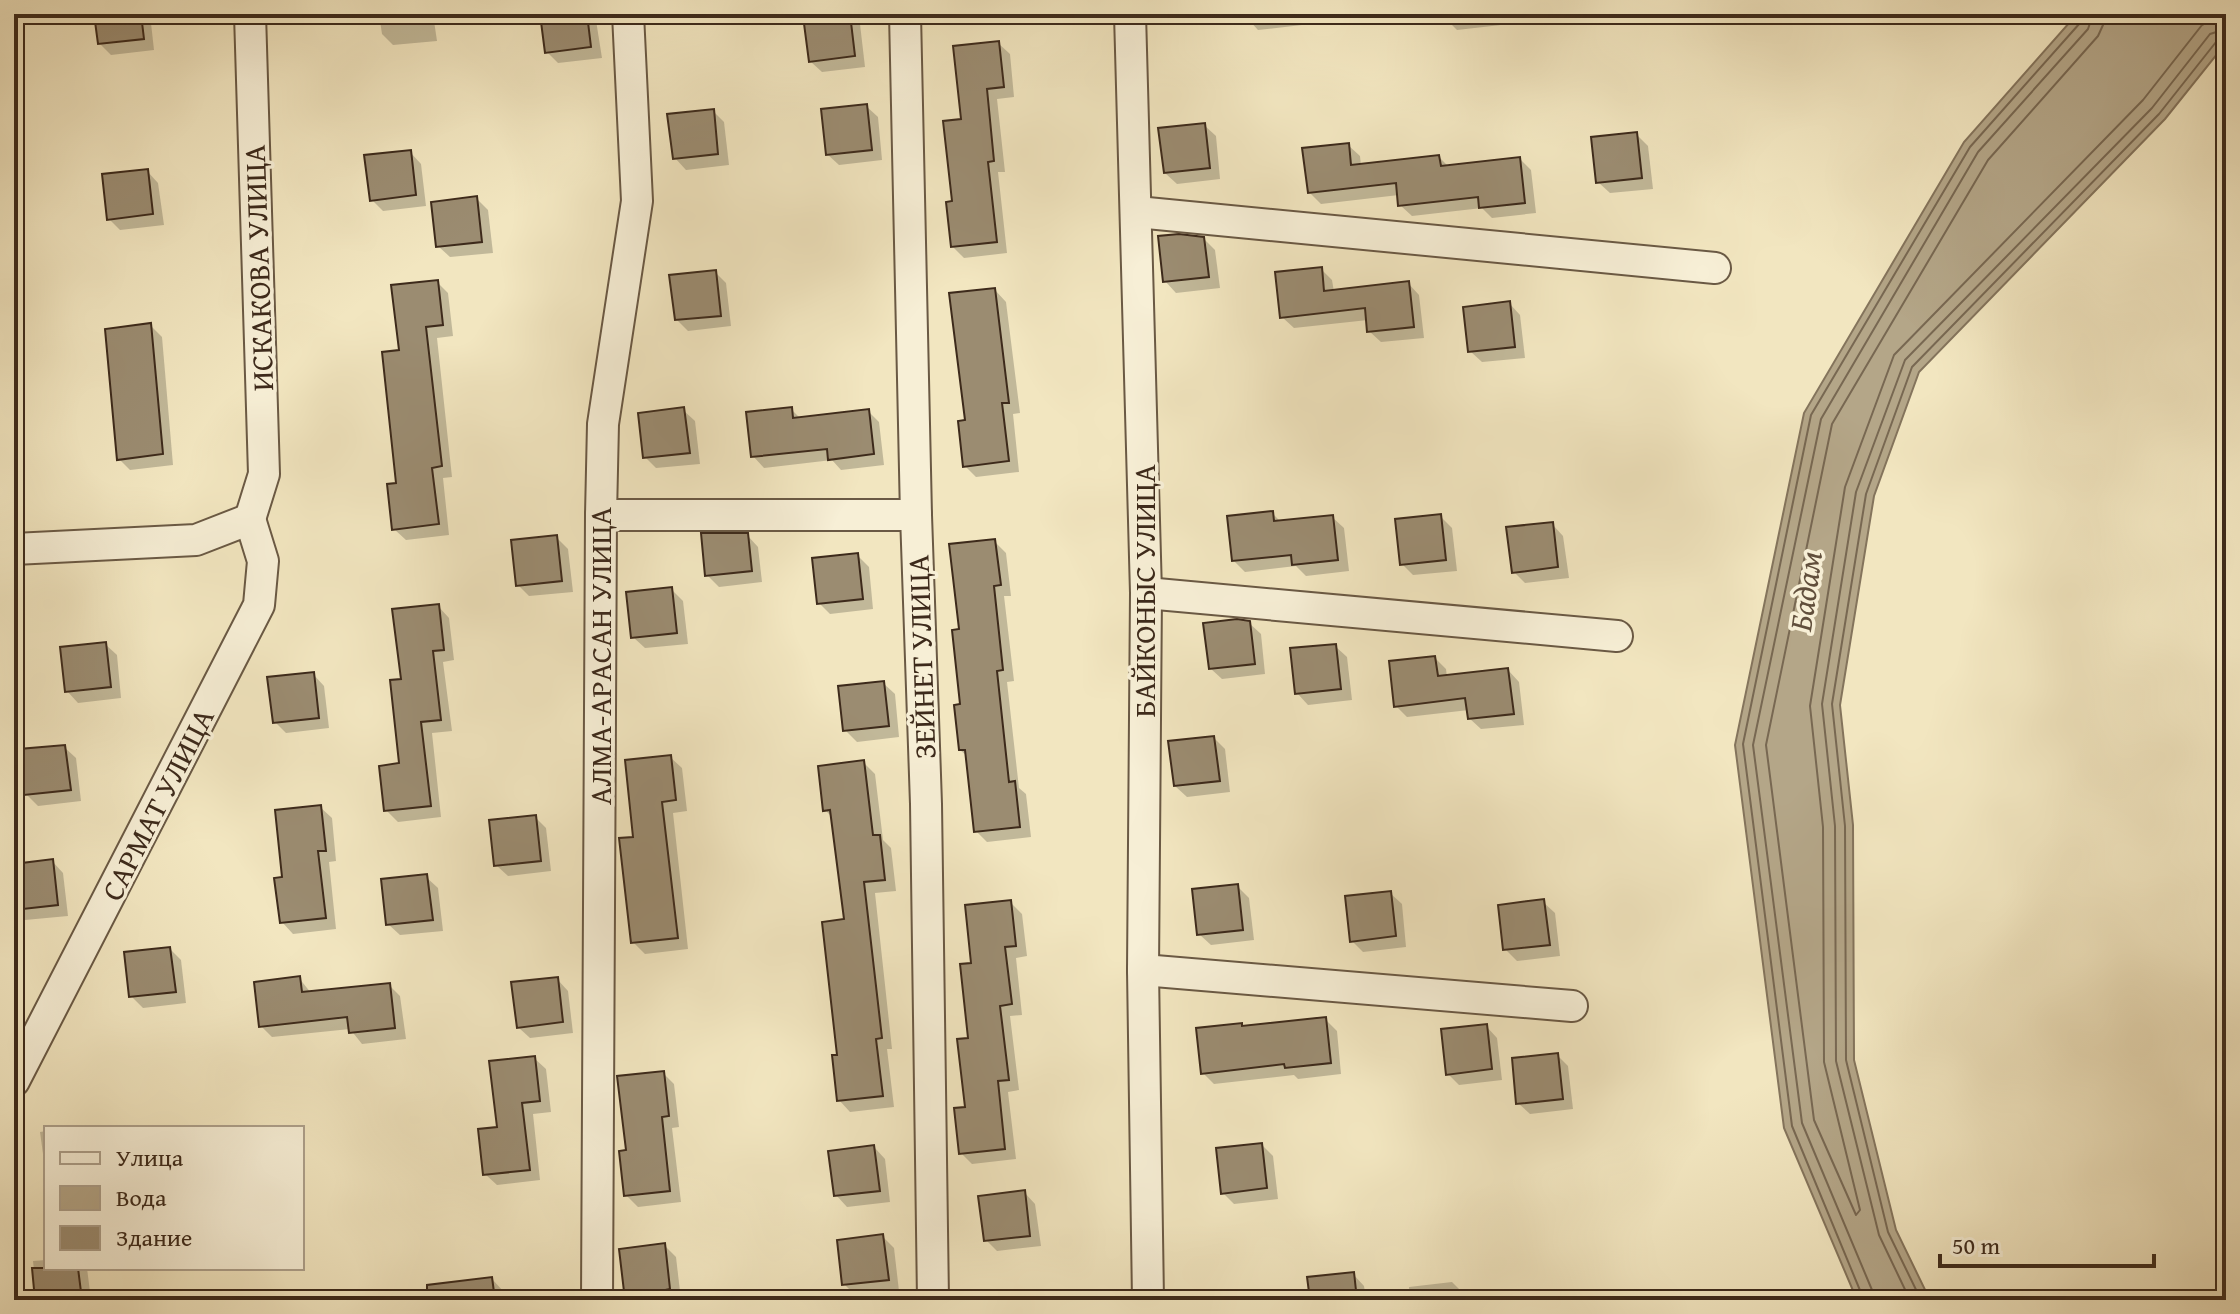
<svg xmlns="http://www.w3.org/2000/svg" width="2240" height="1314" viewBox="0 0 2240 1314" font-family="'Gentium Book Plus',serif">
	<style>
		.water { fill: #b4a688; stroke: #84745c; stroke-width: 2 }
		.shadow { fill: #0003 }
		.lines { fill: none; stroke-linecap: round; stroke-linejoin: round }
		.shore { stroke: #786852; stroke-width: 2 }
		.building { fill: #9b8c71; stroke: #3d2a1b; stroke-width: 2 }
		.minor-casing { stroke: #6a5944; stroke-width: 34 }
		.minor { stroke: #f7efd6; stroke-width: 30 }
		.labels { text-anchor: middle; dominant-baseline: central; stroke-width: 7; stroke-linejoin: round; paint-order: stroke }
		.street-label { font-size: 30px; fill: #3d2a1b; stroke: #f7efd6 }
		.water-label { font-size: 32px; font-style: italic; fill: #614f3c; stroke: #f7efd6 }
	</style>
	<rect width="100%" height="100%" fill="#f2e6c0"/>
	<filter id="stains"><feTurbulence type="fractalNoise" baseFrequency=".0025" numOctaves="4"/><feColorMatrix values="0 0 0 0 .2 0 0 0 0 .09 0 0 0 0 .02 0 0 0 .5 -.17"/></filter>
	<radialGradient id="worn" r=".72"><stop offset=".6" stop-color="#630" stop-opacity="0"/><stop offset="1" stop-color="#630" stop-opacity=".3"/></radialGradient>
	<polygon class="water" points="2077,14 2226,14 2226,43 2165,119 1919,372 1874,496 1840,705 1853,825 1854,1060 1896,1230 1930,1300 1857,1300 1784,1128 1735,745 1804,413 1964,142"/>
	<g class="shadow">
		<polygon points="96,14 150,14 154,50 111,55 99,43"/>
		<polygon points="379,14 433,14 437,41 393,45 382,34"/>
		<polygon points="542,14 595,14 602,58 558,63 547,52"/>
		<polygon points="674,14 711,14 677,18"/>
		<polygon points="838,14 850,14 860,24 865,67 822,72 810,61"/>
		<polygon points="1246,14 1300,14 1302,25 1258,30 1247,18"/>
		<polygon points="1445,14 1499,14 1501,25 1457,30 1446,19"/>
		<polygon points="1664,14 1713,14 1713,15 1670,19"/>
		<polygon points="998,43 1010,54 1014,97 997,99 1005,172 998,172 1007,253 964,258 952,246 963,120"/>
		<polygon points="866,106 878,117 882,160 839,165 827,154"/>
		<polygon points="713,111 724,122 729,165 686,170 675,158"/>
		<polygon points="1204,125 1216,136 1220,179 1177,184 1165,173"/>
		<polygon points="1636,134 1648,146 1653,189 1610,193 1598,182"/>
		<polygon points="1348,145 1360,156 1361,166 1439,157 1449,167 1520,159 1531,170 1536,213 1492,218 1482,208 1412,216 1400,205 1399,195 1321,204 1309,192"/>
		<polygon points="410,152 421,164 426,206 383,211 372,200"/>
		<polygon points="147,171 158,183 164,225 120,230 109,219"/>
		<polygon points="476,198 488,210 493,253 450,257 438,246"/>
		<polygon points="1204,239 1215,250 1220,288 1176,293 1165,281"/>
		<polygon points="1321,269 1332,280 1334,292 1408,283 1419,295 1424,338 1381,342 1369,331 1368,320 1294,328 1282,317"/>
		<polygon points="715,272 726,283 731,326 688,331 677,320"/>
		<polygon points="437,282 448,293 453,336 437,338 452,477 443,478 449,535 406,540 394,529 399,485 401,352"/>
		<polygon points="995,290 1006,302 1020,413 1013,414 1019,472 976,477 965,466 967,422"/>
		<polygon points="1509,303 1520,315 1525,358 1482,362 1470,351"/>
		<polygon points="151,326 162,337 173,465 130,470 119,459"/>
		<polygon points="791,409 801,419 868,411 879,422 884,465 841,470 832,460 764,468 753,456"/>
		<polygon points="683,410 695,421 700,464 656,468 645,457"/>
		<polygon points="1272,513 1282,523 1332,517 1344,528 1349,571 1306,576 1296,566 1245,572 1234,561"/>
		<polygon points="1440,516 1452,528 1457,571 1413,575 1402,564"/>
		<polygon points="1552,524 1563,536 1569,578 1525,583 1514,572"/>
		<polygon points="747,535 758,547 762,582 719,587 707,575"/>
		<polygon points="556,537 568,549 573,592 529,596 518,585"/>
		<polygon points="995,542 1006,553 1011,596 1004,596 1014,681 1007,682 1019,788 1026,794 1031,837 987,842 976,831 967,756 960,750 961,631"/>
		<polygon points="857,555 869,567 873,609 830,614 819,603"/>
		<polygon points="671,589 683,601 688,644 645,648 633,637"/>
		<polygon points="438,606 449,618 454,660 443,662 452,731 432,733 441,817 398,822 386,810 402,765 403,681"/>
		<polygon points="1249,623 1261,634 1265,674 1222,679 1210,668"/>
		<polygon points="105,644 117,655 121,698 78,703 67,691"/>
		<polygon points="1335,646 1347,657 1352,700 1308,705 1297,693"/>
		<polygon points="1435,658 1446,669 1447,677 1508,670 1519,682 1524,725 1481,729 1469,718 1469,710 1407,717 1396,706"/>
		<polygon points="14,668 18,703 14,703"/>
		<polygon points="313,674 324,686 329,728 286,733 275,722"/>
		<polygon points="883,683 895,694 899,737 857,742 845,730"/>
		<polygon points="1214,738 1225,749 1230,792 1187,797 1175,786"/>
		<polygon points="64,747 76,758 81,801 38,806 26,794"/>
		<polygon points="670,757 682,768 687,811 673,813 688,949 645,954 633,942 635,838"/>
		<polygon points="863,762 875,774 883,840 891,848 896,891 875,893 892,1049 887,1049 894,1107 850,1112 839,1100 846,921 833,818 825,810"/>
		<polygon points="320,807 332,818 336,861 329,862 336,929 293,934 282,922 284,879"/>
		<polygon points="535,817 546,828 551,871 508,876 496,865"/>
		<polygon points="52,861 63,873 68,916 25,920 14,910 14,866"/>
		<polygon points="426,877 438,888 443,931 400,935 388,924"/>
		<polygon points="1237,886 1249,898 1254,940 1211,945 1199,934"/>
		<polygon points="1390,893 1402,904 1406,947 1363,952 1352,941"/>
		<polygon points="1010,902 1022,914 1027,956 1016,958 1022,1015 1010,1016 1019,1090 1008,1092 1016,1159 972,1164 961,1153 967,1109 973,965"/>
		<polygon points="1543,902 1555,913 1560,956 1517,961 1505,949"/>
		<polygon points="170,949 181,960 186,1003 143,1008 131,996"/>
		<polygon points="299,978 311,993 389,985 400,996 406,1039 362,1044 350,1029 272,1037 261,1026"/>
		<polygon points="557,979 568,991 573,1033 530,1038 518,1027"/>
		<polygon points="1325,1019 1337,1031 1341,1074 1298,1079 1294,1075 1214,1084 1203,1073 1244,1028"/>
		<polygon points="1486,1026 1497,1038 1502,1080 1459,1085 1448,1074"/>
		<polygon points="1557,1055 1568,1066 1573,1109 1530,1114 1518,1103"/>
		<polygon points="534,1058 546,1069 551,1112 533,1114 540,1180 497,1185 485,1174 499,1129"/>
		<polygon points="663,1073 674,1084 679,1127 672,1128 681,1202 638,1207 626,1195 628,1152"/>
		<polygon points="46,1131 46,1176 40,1132"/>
		<polygon points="1262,1145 1273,1156 1278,1199 1234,1204 1223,1193"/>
		<polygon points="874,1147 885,1159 890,1202 847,1207 836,1195"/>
		<polygon points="1024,1192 1035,1204 1041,1246 997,1251 986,1240"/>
		<polygon points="882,1236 894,1248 899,1291 855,1295 844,1284"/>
		<polygon points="664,1245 676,1257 681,1300 627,1300"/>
		<polygon points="46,1260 46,1268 87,1268 91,1300 37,1300 33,1261"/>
		<polygon points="1353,1274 1364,1286 1366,1300 1312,1300"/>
		<polygon points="492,1279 503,1291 504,1300 450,1300"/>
		<polygon points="1452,1282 1464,1294 1464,1300 1410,1300 1409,1287"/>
	</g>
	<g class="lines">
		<g class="shore">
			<polyline points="2105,14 2103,25 2098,36 1988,160 1832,424 1766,745 1814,1120 1856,1215 1860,1210 1824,1062 1823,827 1810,706 1845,487 1894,355 2143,100 2202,25 2213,19 2226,17"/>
			<polyline points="1864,1300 1792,1126 1743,744 1811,415 1970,147 2080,23 2082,14"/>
			<polyline points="1874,1300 1872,1290 1802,1123 1753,745 1821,419 1978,152 2088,29 2093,14"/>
			<polyline points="1910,1300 1879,1235 1836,1061 1835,826 1822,704 1856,492 1905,360 2152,108 2210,34 2226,29"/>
			<polyline points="1921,1300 1888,1232 1846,1060 1845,826 1832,704 1866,494 1912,367 2159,114 2216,42 2226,39"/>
		</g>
	</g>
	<g class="building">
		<polygon points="94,14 141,14 144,39 98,44"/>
		<polygon points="540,14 587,14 591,47 545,53"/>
		<polygon points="821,14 850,14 855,56 809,62 803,16"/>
		<polygon points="999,41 1004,87 987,89 994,161 988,162 997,242 951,247 946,202 952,201 943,121 961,119 953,46"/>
		<polygon points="867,104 872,150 826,155 821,109"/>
		<polygon points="714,109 718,154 673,159 667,114"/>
		<polygon points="1205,123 1210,168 1164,173 1158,128"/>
		<polygon points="1637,132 1642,178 1596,183 1591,137"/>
		<polygon points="1349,143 1351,165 1439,155 1441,166 1520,157 1525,203 1479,208 1478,197 1398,206 1396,183 1308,193 1302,148"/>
		<polygon points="411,150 416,195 370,201 364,155"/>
		<polygon points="148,169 153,214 107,220 102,174"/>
		<polygon points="477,196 482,242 436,247 431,202"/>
		<polygon points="1179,234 1204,237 1209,277 1163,282 1158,236"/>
		<polygon points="1322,267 1324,291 1409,281 1414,327 1367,332 1365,308 1280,318 1275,272"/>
		<polygon points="716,270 721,316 675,320 669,275"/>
		<polygon points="438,280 443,325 426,327 442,466 432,468 439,524 392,530 387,484 396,483 382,352 399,350 391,285"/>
		<polygon points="995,288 1009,403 1002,403 1009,461 963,467 958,421 965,420 949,293"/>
		<polygon points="1510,301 1515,347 1468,352 1463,307"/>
		<polygon points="151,323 163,454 117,460 105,329"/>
		<polygon points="684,407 690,453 643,458 638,413"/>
		<polygon points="792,407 793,418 869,409 874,454 828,460 827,449 751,457 746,412"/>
		<polygon points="1273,511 1274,521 1333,515 1338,560 1292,565 1291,555 1232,561 1227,516"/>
		<polygon points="1441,514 1446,560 1400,565 1395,519"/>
		<polygon points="1553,522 1558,567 1512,573 1506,527"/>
		<polygon points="701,533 748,533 752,571 705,576"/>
		<polygon points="557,535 562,581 516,586 511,540"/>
		<polygon points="995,539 1001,585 994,586 1003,670 997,671 1009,782 1015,781 1020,827 974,832 965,750 959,750 954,705 960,704 952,630 959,629 949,544"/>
		<polygon points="858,553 863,599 817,604 812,558"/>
		<polygon points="672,587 677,633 631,638 626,592"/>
		<polygon points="439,604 444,650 433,651 441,720 421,722 431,806 384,811 379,766 399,763 390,680 401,679 392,609"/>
		<polygon points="1237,619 1250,621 1255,664 1209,669 1203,623"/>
		<polygon points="106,642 111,687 65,692 60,647"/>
		<polygon points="1336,644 1341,689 1295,694 1290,648"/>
		<polygon points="1435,656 1438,676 1508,668 1514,714 1468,719 1465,698 1394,707 1389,661"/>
		<polygon points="314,672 319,718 273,723 267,677"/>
		<polygon points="884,681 889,726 843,731 838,686"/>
		<polygon points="1214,736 1220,781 1174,786 1168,741"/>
		<polygon points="65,745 71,790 24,795 19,749"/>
		<polygon points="671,755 676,800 662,802 678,938 631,943 619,838 633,837 625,760"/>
		<polygon points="864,760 873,835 880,835 885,880 864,882 882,1038 876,1039 883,1096 837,1101 832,1055 837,1055 822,922 844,919 830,810 823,811 818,766"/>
		<polygon points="321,805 326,851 318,851 326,918 280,923 274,878 282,877 275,810"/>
		<polygon points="536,815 541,861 494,866 489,820"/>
		<polygon points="53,859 58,905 14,910 14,864"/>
		<polygon points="427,874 433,920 386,925 381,879"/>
		<polygon points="1238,884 1243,930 1197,935 1192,889"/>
		<polygon points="1391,891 1396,936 1350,942 1345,896"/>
		<polygon points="1544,899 1550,945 1503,950 1498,905"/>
		<polygon points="1011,900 1016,946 1005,947 1012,1004 1000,1006 1009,1080 998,1081 1005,1149 959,1154 954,1108 965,1107 957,1039 968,1038 960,964 971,963 965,905"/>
		<polygon points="170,947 176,992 129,997 124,952"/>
		<polygon points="300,976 302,992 390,983 395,1028 349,1033 347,1017 259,1027 254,982"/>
		<polygon points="558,977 563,1022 517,1028 511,982"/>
		<polygon points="1326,1017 1331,1063 1285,1068 1284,1064 1201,1074 1196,1028 1242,1023 1242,1026"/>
		<polygon points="1487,1024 1492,1069 1446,1075 1441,1029"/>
		<polygon points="1558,1053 1563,1099 1516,1104 1512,1058"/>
		<polygon points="535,1056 540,1101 522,1103 530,1170 483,1175 478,1129 497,1127 489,1061"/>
		<polygon points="664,1071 669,1116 662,1117 670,1191 624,1196 619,1151 626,1150 617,1076"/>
		<polygon points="1262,1143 1267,1188 1221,1194 1216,1148"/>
		<polygon points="874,1145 880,1191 834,1196 828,1151"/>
		<polygon points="1025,1190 1030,1236 984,1241 978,1196"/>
		<polygon points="883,1234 889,1280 842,1285 837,1240"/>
		<polygon points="665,1243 670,1289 665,1290 666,1300 625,1300 619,1249"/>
		<polygon points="32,1268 78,1268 82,1300 35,1300"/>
		<polygon points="1354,1272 1357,1300 1310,1300 1307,1277"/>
		<polygon points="492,1277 495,1300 427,1300 427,1285"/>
	</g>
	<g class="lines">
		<g class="minor-casing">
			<g id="minor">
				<polyline points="905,14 916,515 926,804 933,1300"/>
				<polyline points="1130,14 1146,593 1143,970 1148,1300"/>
				<polyline points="1137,212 1715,268"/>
				<polyline points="601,515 916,515"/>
				<polyline points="250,519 264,474 250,14"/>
				<polyline points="14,549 196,540 250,519"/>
				<polyline points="1146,593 1617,636"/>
				<polyline points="1143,970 1572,1006"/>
				<polyline points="14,1081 259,605 263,561 250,519"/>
				<polyline points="597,1300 601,515 603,424 637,201 628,14"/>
			</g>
		</g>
		<use href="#minor" class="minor"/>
	</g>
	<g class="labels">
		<g class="street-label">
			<text transform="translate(258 268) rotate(-92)">ИСКАКОВА УЛИЦА</text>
			<text transform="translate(1144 591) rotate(-90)">БАЙКОНЫС УЛИЦА</text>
			<text transform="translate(600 656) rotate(-90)">АЛМА-АРАСАН УЛИЦА</text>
			<text transform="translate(921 657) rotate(-92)">ЗЕЙНЕТ УЛИЦА</text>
			<text transform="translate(157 804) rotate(-63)">САРМАТ УЛИЦА</text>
		</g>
		<g class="water-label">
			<text transform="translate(1805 591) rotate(-82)">Бадам</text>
		</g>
	</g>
	<rect width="2240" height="1314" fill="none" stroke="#f2e6c0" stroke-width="48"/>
	<rect x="16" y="16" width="2208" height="1282" fill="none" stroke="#3d2a1b" stroke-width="4"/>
	<rect x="24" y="24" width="2192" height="1266" fill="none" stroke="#3d2a1b" stroke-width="2"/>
	<rect x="44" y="1126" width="260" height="144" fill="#f7efd6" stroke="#ada08b" stroke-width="2"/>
	<rect x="60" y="1152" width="40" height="12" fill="#f7efd6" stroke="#ada08b" stroke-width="2"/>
	<text x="116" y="1166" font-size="24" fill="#3d2a1b">Улица</text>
	<rect x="60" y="1186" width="40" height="24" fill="#b4a688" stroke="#ada08b" stroke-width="2"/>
	<text x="116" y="1206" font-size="24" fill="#3d2a1b">Вода</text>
	<rect x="60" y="1226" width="40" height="24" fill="#9b8c71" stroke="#ada08b" stroke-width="2"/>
	<text x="116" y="1246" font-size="24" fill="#3d2a1b">Здание</text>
	<path d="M1940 1254v12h214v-12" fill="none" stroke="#3d2a1b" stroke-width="4"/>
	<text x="1952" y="1254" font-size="24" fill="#3d2a1b" stroke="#f7efd6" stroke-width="6" paint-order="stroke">50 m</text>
	<rect width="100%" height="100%" filter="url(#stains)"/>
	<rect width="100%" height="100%" fill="url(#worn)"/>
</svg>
